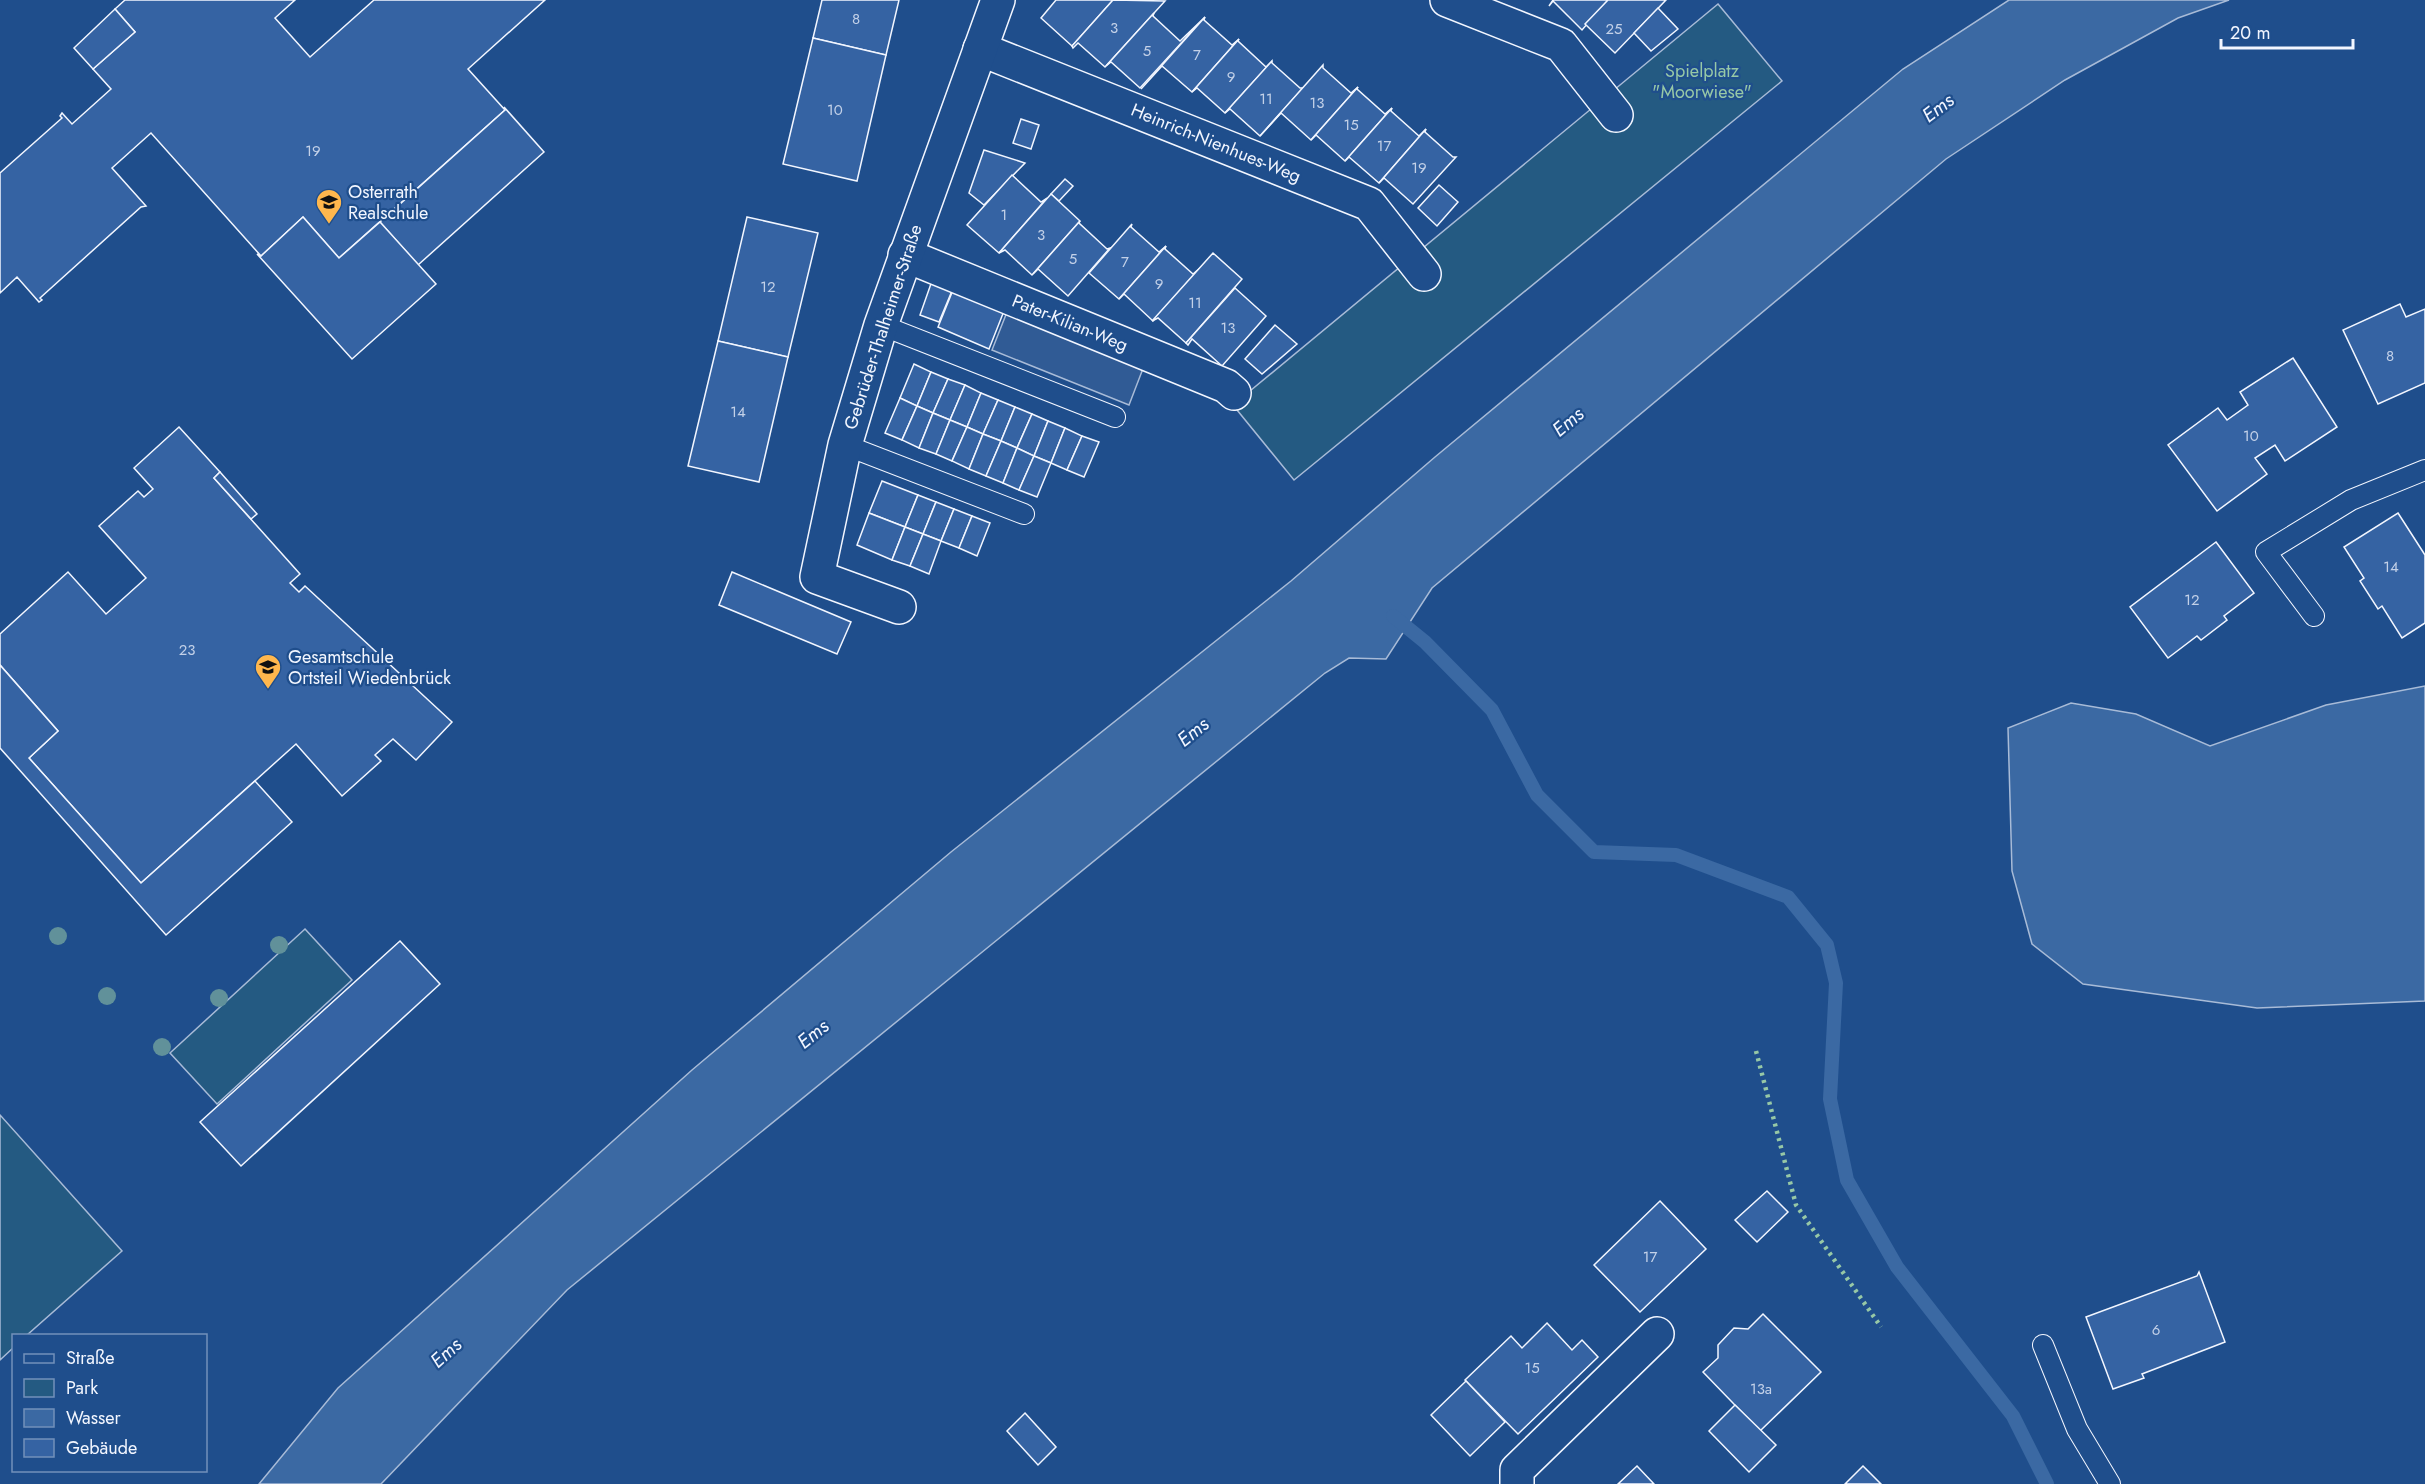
<svg xmlns="http://www.w3.org/2000/svg" width="2425" height="1484" viewBox="0 0 2425 1484" font-family="Jost,sans-serif">
	<style>
		.green { fill: #245a82; stroke: #a8bbd7; stroke-width: 1.5 }
		.parking { fill: #305b95; stroke: #a8bbd7; stroke-width: 1.5 }
		.water { fill: #3b69a3; stroke: #a8bbd7; stroke-width: 1.5 }
		.lines { fill: none; stroke-linecap: round; stroke-linejoin: round }
		.stream { stroke: #3b69a3; stroke-width: 14 }
		.building { fill: #3563a3; stroke: #f2f6ff; stroke-width: 1.5 }
		.lane-casing { stroke: #f2f6ff; stroke-width: 22 }
		.street-casing { stroke: #f2f6ff; stroke-width: 36 }
		.lane { stroke: #1f4e8c; stroke-width: 20 }
		.street { stroke: #1f4e8c; stroke-width: 33 }
		.hedge { stroke: #97c8a6; stroke-width: 4.5; stroke-dasharray: 3 4.5; stroke-linecap: butt }
		.tree { fill: #61919a }
		.labels { text-anchor: middle; dominant-baseline: central; stroke-width: 4.5; stroke-linejoin: round; paint-order: stroke }
		.number-label { font-size: 15px; fill: #c3d1e8 }
		.park-label { font-size: 18px; fill: #97c8a6; stroke: #1f4e8c }
		.street-label { font-size: 18px; fill: #f2f6ff; stroke: #1f4e8c }
		.poi-label { font-size: 18px; fill: #f2f6ff; stroke: #1f4e8c; text-anchor: start }
		.water-label { font-size: 20px; font-style: italic; fill: #f2f6ff; stroke: #1f4e8c }
	</style>
	<rect width="100%" height="100%" fill="#1f4e8c"/>
	<g class="green">
		<polygon points="1718,4 1782,81 1294,480 1233,405"/>
		<polygon points="305,929 352,980 217,1104 170,1053"/>
		<polygon points="0,1115 122,1251 27,1335 14,1336 13,1348 0,1360"/>
	</g>
	<polygon class="parking" points="1007,312 1144,366 1129,405 992,350"/>
	<g class="water">
		<polygon points="2009,0 2229,0 2178,18 2065,80 1946,159 1432,588 1386,659 1349,658 1325,673 567,1290 381,1484 259,1484 338,1388 692,1070 951,852 1291,581 1435,457 1903,69"/>
		<polygon points="2425,686 2425,1001 2257,1008 2083,984 2032,944 2012,871 2008,728 2071,703 2136,714 2210,746 2326,705"/>
	</g>
	<g class="lines">
		<polyline class="stream" points="1393,616 1425,642 1492,710 1537,795 1594,852 1676,855 1788,897 1827,945 1836,983 1830,1099 1847,1180 1897,1267 2013,1416 2047,1484"/>
	</g>
	<g class="building">
		<polygon points="125,0 295,0 275,18 310,57 374,0 545,0 468,69 505,110 339,258 303,217 261,256 151,133 112,168 146,206 141,207 40,298 42,300 39,302 17,277 0,293 0,173 62,118 60,116 62,113 72,124 111,89 93,69 135,32 115,9"/>
		<polygon points="822,0 899,0 886,55 813,38"/>
		<polygon points="1056,0 1113,0 1072,46 1041,18"/>
		<polygon points="1113,0 1165,1 1105,67 1078,43 1073,48 1072,46"/>
		<polygon points="1553,0 1608,0 1582,30 1553,1 1549,6"/>
		<polygon points="1608,0 1666,0 1615,53 1585,24"/>
		<polygon points="1658,8 1678,29 1651,51 1634,33"/>
		<polygon points="115,9 135,32 93,69 74,48"/>
		<polygon points="1154,13 1153,16 1180,41 1205,17 1140,88 1111,62 1106,66"/>
		<polygon points="1205,17 1204,20 1232,45 1239,39 1192,92 1162,66 1141,89"/>
		<polygon points="813,38 886,55 857,181 783,164"/>
		<polygon points="1239,39 1238,41 1266,67 1272,61 1225,113 1197,88 1192,92"/>
		<polygon points="1272,61 1272,63 1300,88 1303,88 1260,136 1230,109 1225,113"/>
		<polygon points="1323,65 1323,68 1351,93 1358,87 1311,140 1281,113 1260,136"/>
		<polygon points="1358,87 1357,89 1385,114 1392,108 1345,161 1316,135 1311,140"/>
		<polygon points="504,107 544,152 418,265 380,222 505,110"/>
		<polygon points="1392,108 1391,111 1419,136 1426,129 1379,183 1349,157 1345,161"/>
		<polygon points="1021,119 1039,125 1031,149 1013,143"/>
		<polygon points="1426,129 1425,132 1453,157 1456,157 1413,204 1384,178 1379,183"/>
		<polygon points="984,150 1025,163 984,205 969,193"/>
		<polygon points="1012,175 1041,202 1047,198 999,253 967,225"/>
		<polygon points="1065,179 1073,186 1059,201 1051,194"/>
		<polygon points="1439,185 1458,202 1437,226 1418,208"/>
		<polygon points="1051,194 1080,221 1032,275 1005,250 999,253"/>
		<polygon points="303,217 339,258 380,222 436,284 352,359 257,254 261,256"/>
		<polygon points="747,217 818,233 788,357 718,341"/>
		<polygon points="1080,221 1079,223 1107,249 1110,248 1068,296 1038,269 1033,274"/>
		<polygon points="1132,224 1131,227 1159,252 1166,246 1119,299 1089,273"/>
		<polygon points="1166,246 1165,249 1193,274 1200,268 1153,321 1124,294 1119,299"/>
		<polygon points="1213,253 1242,279 1186,343 1158,318 1152,321"/>
		<polygon points="933,278 954,286 939,322 920,315"/>
		<polygon points="1235,288 1266,316 1222,366 1192,339 1188,345 1186,343"/>
		<polygon points="953,290 1004,311 989,349 938,327"/>
		<polygon points="2400,304 2406,317 2425,309 2425,383 2378,404 2343,330"/>
		<polygon points="1275,325 1297,344 1262,374 1245,359"/>
		<polygon points="718,341 788,357 759,482 688,466"/>
		<polygon points="2293,358 2337,427 2285,461 2275,445 2255,458 2267,474 2217,511 2168,445 2218,408 2227,420 2248,405 2240,392"/>
		<polygon points="914,364 931,372 917,406 900,398"/>
		<polygon points="931,372 948,379 933,413 917,406"/>
		<polygon points="948,379 965,385 950,420 933,413"/>
		<polygon points="965,385 981,393 967,427 950,420"/>
		<polygon points="981,393 998,400 983,434 967,427"/>
		<polygon points="900,398 917,406 902,440 885,433"/>
		<polygon points="998,400 1015,407 1001,441 983,434"/>
		<polygon points="917,406 933,413 919,448 902,440"/>
		<polygon points="1015,407 1032,414 1017,448 1001,441"/>
		<polygon points="933,413 950,420 936,454 919,448"/>
		<polygon points="1032,414 1048,421 1034,456 1017,448"/>
		<polygon points="950,420 967,427 952,461 936,454"/>
		<polygon points="1048,421 1065,428 1051,463 1034,456"/>
		<polygon points="179,427 220,472 214,478 300,574 290,583 299,592 305,586 452,722 416,760 393,739 375,755 381,761 342,796 296,744 141,883 29,758 58,731 0,665 0,634 68,572 106,614 146,578 99,526 138,491 144,497 153,489 134,468"/>
		<polygon points="967,427 983,434 969,469 952,461"/>
		<polygon points="1065,428 1082,436 1067,470 1051,463"/>
		<polygon points="983,434 1001,441 986,476 969,469"/>
		<polygon points="1082,436 1099,442 1084,477 1067,470"/>
		<polygon points="1001,441 1017,448 1003,483 986,476"/>
		<polygon points="1017,448 1034,456 1019,490 1003,483"/>
		<polygon points="1034,456 1051,463 1037,497 1019,490"/>
		<polygon points="220,472 257,514 251,519 214,478"/>
		<polygon points="882,481 918,495 905,527 869,513"/>
		<polygon points="918,495 936,502 923,534 905,527"/>
		<polygon points="936,502 954,509 941,541 923,534"/>
		<polygon points="954,509 972,516 959,548 941,541"/>
		<polygon points="869,513 905,527 892,560 857,545"/>
		<polygon points="2398,513 2425,555 2425,623 2402,638 2382,606 2378,609 2360,581 2364,578 2344,547"/>
		<polygon points="972,516 990,523 977,556 959,548"/>
		<polygon points="905,527 923,534 910,566 892,560"/>
		<polygon points="923,534 941,541 929,574 910,566"/>
		<polygon points="2216,542 2254,593 2224,616 2227,620 2201,640 2197,636 2168,658 2130,607"/>
		<polygon points="732,572 851,622 837,654 719,605"/>
		<polygon points="0,665 58,731 29,758 141,883 255,781 292,822 166,935 0,748"/>
		<polygon points="400,941 440,984 241,1166 200,1122"/>
		<polygon points="1767,1191 1788,1212 1757,1242 1735,1220"/>
		<polygon points="1660,1201 1706,1249 1640,1312 1594,1265"/>
		<polygon points="2199,1272 2225,1342 2142,1374 2144,1378 2113,1389 2086,1317 2197,1276"/>
		<polygon points="1763,1314 1821,1372 1760,1431 1703,1372 1718,1358 1718,1345 1734,1328 1748,1329"/>
		<polygon points="1547,1323 1572,1350 1582,1340 1598,1357 1518,1434 1465,1380 1511,1336 1522,1348"/>
		<polygon points="1466,1381 1505,1422 1470,1456 1431,1415"/>
		<polygon points="1735,1405 1776,1445 1749,1472 1709,1431"/>
		<polygon points="1025,1413 1056,1447 1038,1465 1007,1431"/>
		<polygon points="1637,1466 1654,1484 1618,1484"/>
		<polygon points="1863,1466 1881,1484 1845,1484"/>
	</g>
	<g class="lines">
		<g class="lane-casing">
			<g id="lane">
				<polyline points="881,325 1115,417"/>
				<polyline points="845,445 1024,514"/>
				<polyline points="2314,616 2266,552 2351,500 2425,470"/>
				<polyline points="2043,1345 2077,1429 2110,1484"/>
			</g>
		</g>
		<g class="street-casing">
			<g id="street">
				<polyline points="1447,0 1561,45 1616,115"/>
				<polyline points="980,49 1369,204 1424,274"/>
				<polyline points="905,255 1226,386 1234,393"/>
				<polyline points="899,607 817,577 845,445 881,325 998,0"/>
				<polyline points="1517,1484 1517,1470 1657,1334"/>
			</g>
		</g>
		<use href="#lane" class="lane"/>
		<use href="#street" class="street"/>
		<polyline class="hedge" points="1756,1051 1796,1205 1881,1327"/>
	</g>
	<g class="tree">
		<circle cx="58" cy="936" r="9"/>
		<circle cx="279" cy="945" r="9"/>
		<circle cx="107" cy="996" r="9"/>
		<circle cx="219" cy="998" r="9"/>
		<circle cx="162" cy="1047" r="9"/>
	</g>
	<defs>
		<g id="school-pin" transform="scale(1.35)"><path d="M0 17L-7.5 6A9.5 9.5 0 1 1 7.5 6Z" fill="#ffb74d" stroke="#1f4e8c"/><path d="M0-5L7-2L0 1L-7-2ZM-4 1L0 2.5L4 1V4Q0 6-4 4Z" fill="#111"/></g>
	</defs>
	<g fill-rule="evenodd">
		<use href="#school-pin" x="329" y="202"/>
		<use href="#school-pin" x="268" y="667"/>
	</g>
	<g class="labels">
		<g class="number-label">
			<text x="856" y="19">8</text>
			<text x="1114" y="28">3</text>
			<text x="1614" y="29">25</text>
			<text x="1147" y="51">5</text>
			<text x="1197" y="55">7</text>
			<text x="1231" y="77">9</text>
			<text x="1266" y="99">11</text>
			<text x="1317" y="103">13</text>
			<text x="835" y="110">10</text>
			<text x="1351" y="125">15</text>
			<text x="1384" y="146">17</text>
			<text x="313" y="151">19</text>
			<text x="1419" y="168">19</text>
			<text x="1004" y="215">1</text>
			<text x="1041" y="235">3</text>
			<text x="1073" y="259">5</text>
			<text x="1125" y="262">7</text>
			<text x="1159" y="284">9</text>
			<text x="768" y="287">12</text>
			<text x="1195" y="303">11</text>
			<text x="1228" y="328">13</text>
			<text x="2390" y="356">8</text>
			<text x="738" y="412">14</text>
			<text x="2251" y="436">10</text>
			<text x="2391" y="567">14</text>
			<text x="2192" y="600">12</text>
			<text x="187" y="650">23</text>
			<text x="1650" y="1257">17</text>
			<text x="2156" y="1330">6</text>
			<text x="1532" y="1368">15</text>
			<text x="1761" y="1389">13a</text>
		</g>
		<g class="park-label">
			<text x="1702" y="71">Spielplatz<tspan x="1702" dy="21">"Moorwiese"</tspan></text>
		</g>
		<g class="street-label">
			<text transform="translate(1216 143) rotate(22)">Heinrich-Nienhues-Weg</text>
			<text transform="translate(1070 323) rotate(22)">Pater-Kilian-Weg</text>
			<text transform="translate(883 327) rotate(-72)">Gebrüder-Thalheimer-Straße</text>
		</g>
		<g class="poi-label">
			<text x="348" y="192">Osterrath<tspan x="348" dy="21">Realschule</tspan></text>
			<text x="288" y="657">Gesamtschule<tspan x="288" dy="21">Ortsteil Wiedenbrück</tspan></text>
		</g>
		<g class="water-label">
			<text transform="translate(1938 108) rotate(-37)">Ems</text>
			<text transform="translate(1568 422) rotate(-40)">Ems</text>
			<text transform="translate(1193 732) rotate(-39)">Ems</text>
			<text transform="translate(813 1034) rotate(-39)">Ems</text>
			<text transform="translate(446 1353) rotate(-42)">Ems</text>
		</g>
	</g>
	<rect x="12" y="1334" width="195" height="138" fill="#1f4e8c" stroke="#7391ba" stroke-width="1.5"/>
	<rect x="24" y="1354" width="30" height="9" fill="#1f4e8c" stroke="#7391ba" stroke-width="1.5"/>
	<text x="66" y="1364" font-size="18" fill="#f2f6ff">Straße</text>
	<rect x="24" y="1379" width="30" height="18" fill="#245a82" stroke="#7391ba" stroke-width="1.5"/>
	<text x="66" y="1394" font-size="18" fill="#f2f6ff">Park</text>
	<rect x="24" y="1409" width="30" height="18" fill="#3b69a3" stroke="#7391ba" stroke-width="1.5"/>
	<text x="66" y="1424" font-size="18" fill="#f2f6ff">Wasser</text>
	<rect x="24" y="1439" width="30" height="18" fill="#3563a3" stroke="#7391ba" stroke-width="1.5"/>
	<text x="66" y="1454" font-size="18" fill="#f2f6ff">Gebäude</text>
	<path d="M2221 39v9h132v-9" fill="none" stroke="#f2f6ff" stroke-width="3"/>
	<text x="2230" y="39" font-size="18" fill="#f2f6ff" stroke="#1f4e8c" stroke-width="4.5" paint-order="stroke">20 m</text>
</svg>
